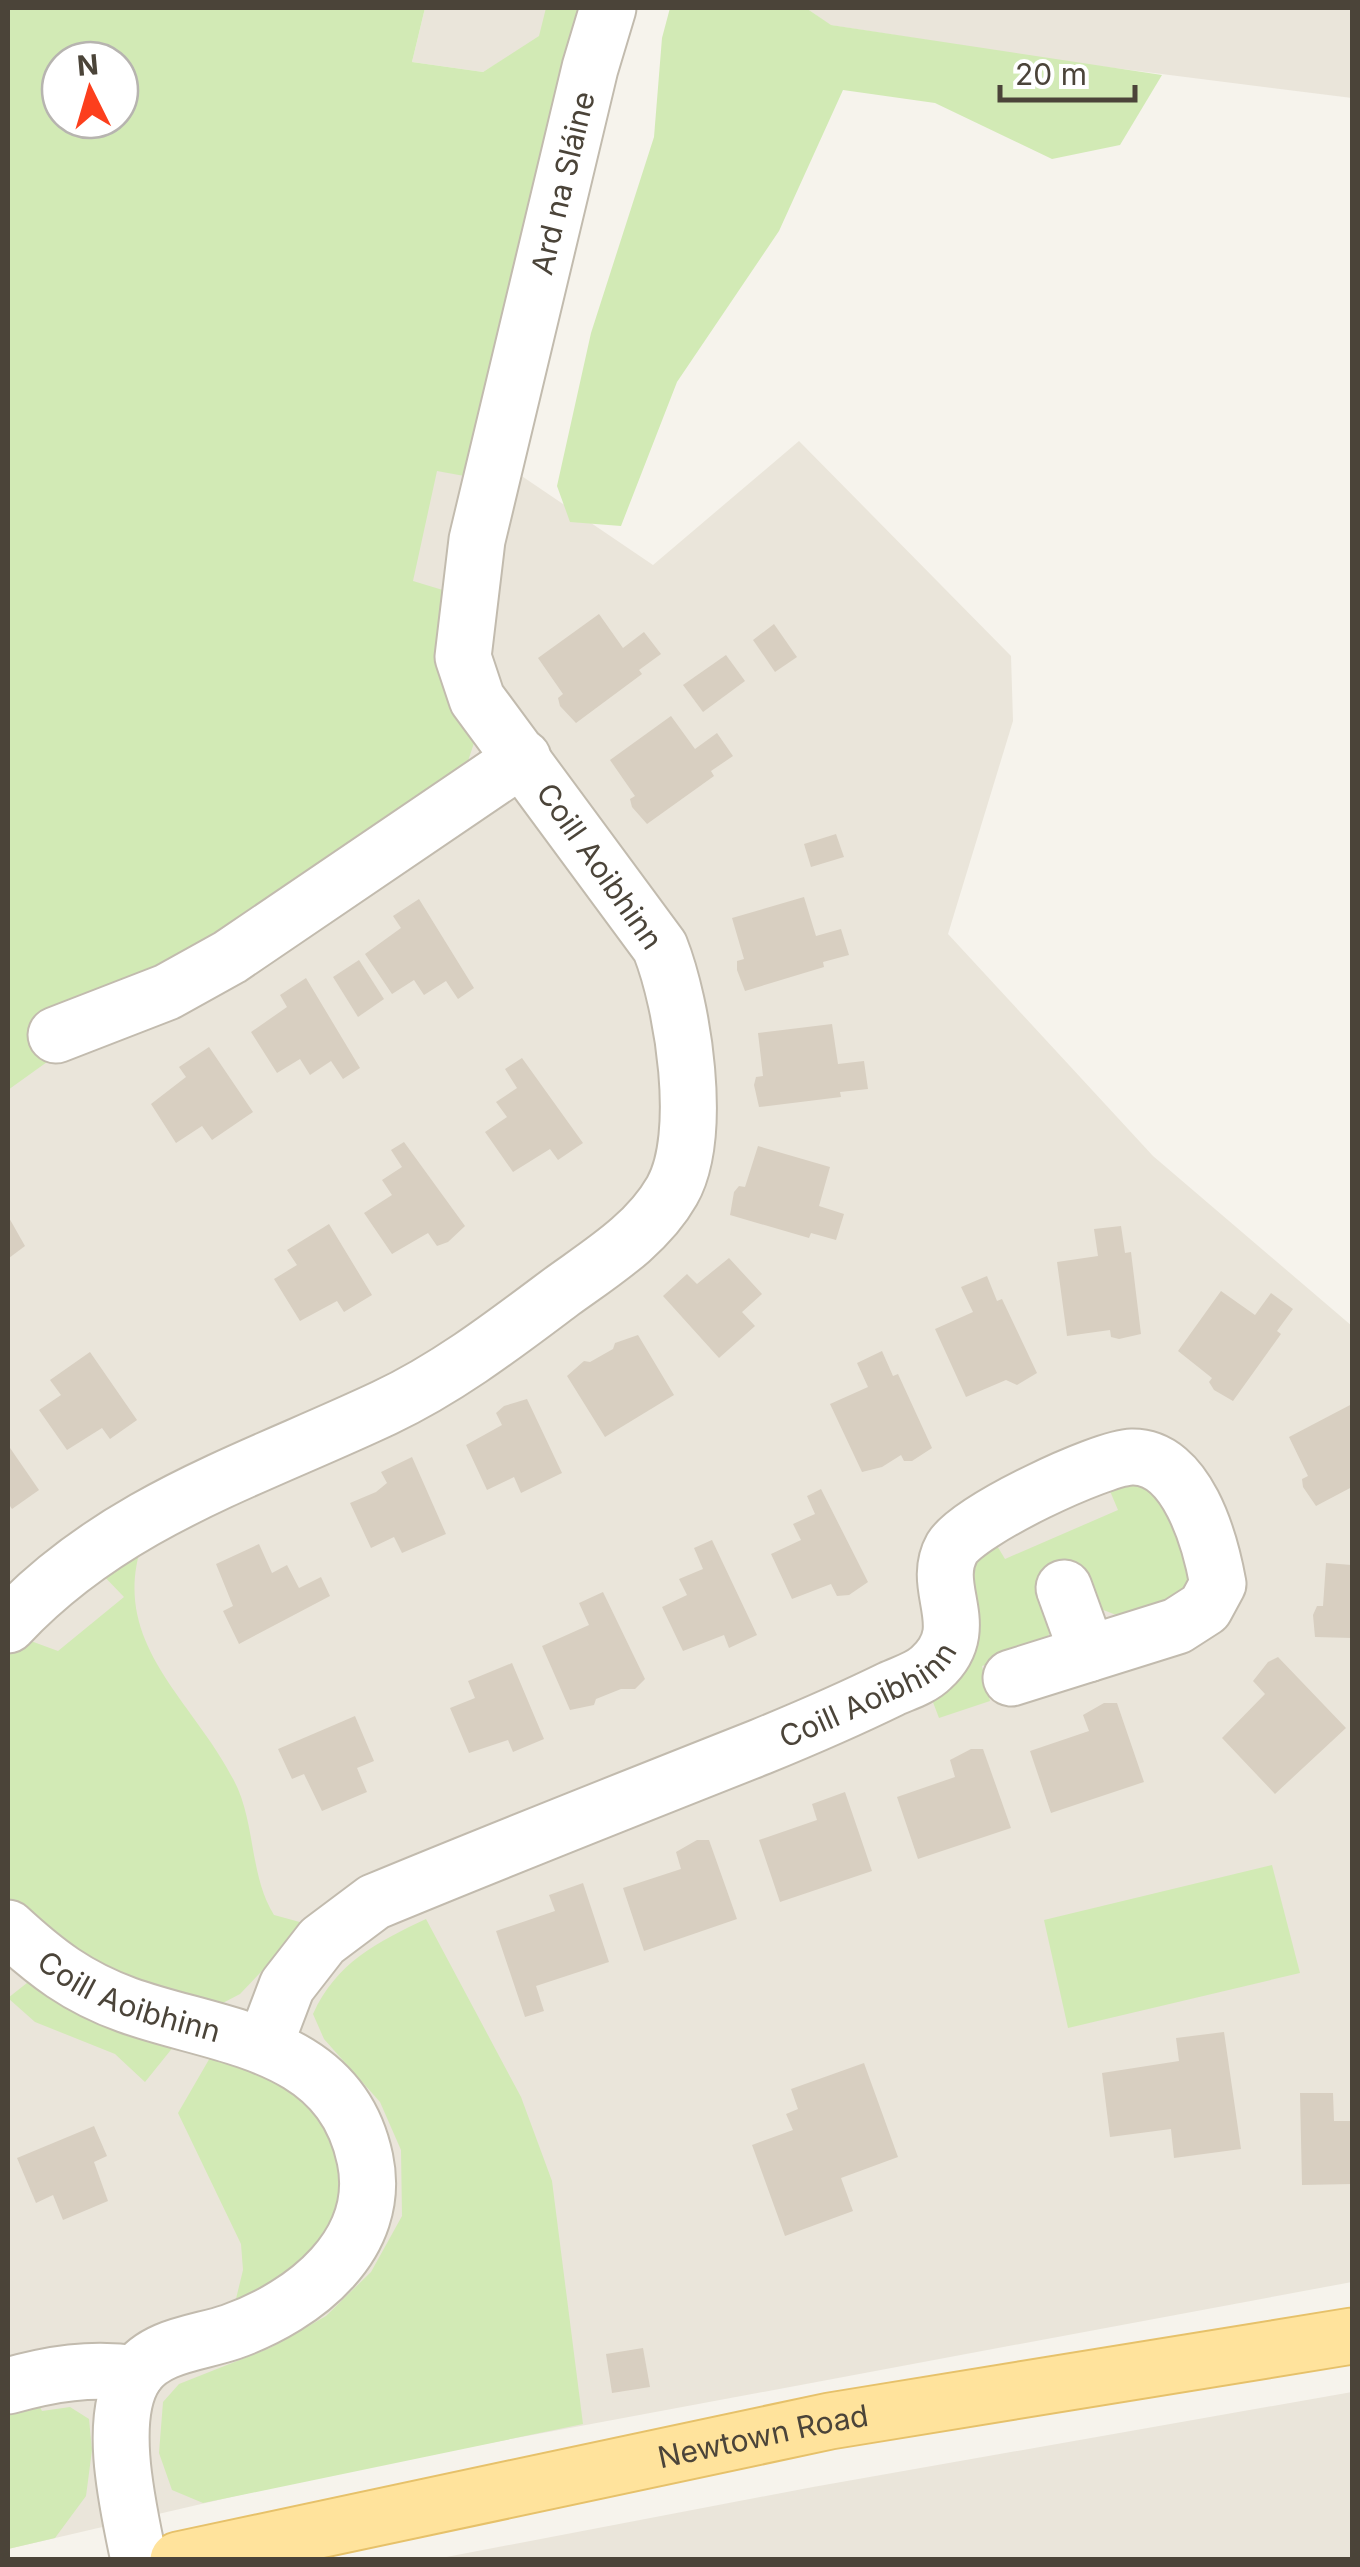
<svg xmlns="http://www.w3.org/2000/svg" width="1360" height="2567" viewBox="0 0 1360 2567" font-family="Inter,sans-serif">
	<style>
		.residential { fill: #eae5da }
		.green { fill: #d2eab5; fill-rule: evenodd }
		.building { fill: #d8cfc1 }
		.lines { fill: none; stroke-linecap: round; stroke-linejoin: round }
		.minor-casing { stroke: #c2bbae; stroke-width: 59 }
		.major-casing { stroke: #e6c16a; stroke-width: 59 }
		.minor { stroke: #fff; stroke-width: 55 }
		.major { stroke: #ffe39c; stroke-width: 55 }
		.labels { text-anchor: middle; dominant-baseline: central; stroke-width: 8; stroke-linejoin: round; paint-order: stroke }
		.street-label { font-size: 30px; fill: #4b4439; stroke: #fff }
	</style>
	<rect width="100%" height="100%" fill="#f6f3ec"/>
	<g class="residential">
		<polygon points="425,8 590,8 483,72 412,62"/>
		<polygon points="806,8 1352,8 1352,98 1075,63 830,25"/>
		<polygon points="395,414 476,445 653,565 799,441 1011,656 1013,721 948,934 1153,1156 1352,1326 1352,2282 356,2468 8,2549 8,747"/>
		<polygon points="1352,2392 1352,2559 436,2559 813,2487"/>
	</g>
	<g class="green">
		<path d="M8,8H425L412,62L483,72L539,36L546,8H588L470,477L437,471L413,581L446,591L466,722L474,743L463,776L169,964L28,1026L47,1062L8,1090ZM60,60H120V120H60Z"/>
		<polygon points="670,8 806,8 831,25 1162,75 1120,145 1052,159 935,103 843,90 779,231 677,382 621,526 570,522 557,486 591,333 654,137 662,38"/>
		<polygon points="1123,1478 1155,1492 1192,1559 1190,1580 1179,1598 1124,1618 1093,1606 1058,1620 1039,1650 982,1666 990,1701 939,1718 931,1697 967,1566 993,1539 1005,1559 1118,1510 1107,1484"/>
		<path d="M143,1541C106,1646 199,1703 238,1789C255,1829 251,1879 274,1915L307,1924L240,1994L217,2006C137,1983 67,1959 8,1898V1654L20,1637L58,1651L124,1597L99,1571Z"/>
		<polygon points="1272,1865 1300,1973 1068,2028 1044,1920"/>
		<path d="M426,1919L521,2097L552,2181L583,2424L203,2503L172,2490L159,2453L163,2402L179,2384L270,2348L326,2316L371,2272L402,2216L401,2150L380,2102L324,2039L313,2014C336,1963 377,1942 426,1919Z"/>
		<polygon points="32,1979 174,2046 145,2082 115,2054 35,2022 8,1998"/>
		<path d="M211,2056C228,2059 250,2059 265,2065C312,2084 334,2138 349,2183L314,2257L235,2303L243,2270L241,2244L178,2113Z"/>
		<polygon points="36,2399 42,2411 70,2407 89,2419 92,2450 86,2496 55,2538 8,2549 8,2408"/>
	</g>
	<g class="building">
		<polygon points="599,614 623,648 644,632 661,654 639,670 642,674 576,723 560,706 558,698 563,694 538,658"/>
		<polygon points="774,624 797,657 775,672 753,640"/>
		<polygon points="726,655 745,681 703,712 683,685"/>
		<polygon points="671,716 695,749 717,733 733,756 711,771 714,776 647,824 632,807 630,799 635,796 610,760"/>
		<polygon points="836,834 844,857 811,867 804,844"/>
		<polygon points="804,897 816,936 841,929 849,955 823,962 824,967 745,991 737,970 737,961 744,959 732,918"/>
		<polygon points="419,899 474,988 458,999 446,981 424,995 414,980 392,994 365,954 401,928 393,916"/>
		<polygon points="359,960 384,999 358,1017 333,977"/>
		<polygon points="306,978 360,1068 343,1079 331,1061 310,1075 300,1059 277,1073 251,1032 287,1007 280,995"/>
		<polygon points="832,1024 838,1064 864,1061 868,1089 840,1092 841,1097 759,1107 754,1085 756,1077 763,1076 758,1033"/>
		<polygon points="209,1047 253,1112 212,1140 202,1126 176,1143 151,1104 186,1077 179,1067"/>
		<polygon points="522,1058 583,1143 558,1160 550,1149 513,1172 485,1132 507,1117 496,1102 517,1088 505,1069"/>
		<polygon points="404,1142 465,1226 448,1242 437,1246 428,1233 392,1254 364,1213 392,1195 382,1180 402,1167 391,1150"/>
		<polygon points="758,1146 830,1167 819,1206 844,1214 836,1240 811,1233 809,1238 730,1215 734,1192 739,1186 745,1187"/>
		<polygon points="8,1216 25,1246 9,1258 8,1255"/>
		<polygon points="329,1224 372,1295 344,1312 337,1301 300,1321 274,1279 297,1265 287,1250"/>
		<polygon points="1121,1226 1125,1253 1131,1252 1141,1334 1119,1339 1111,1337 1110,1330 1067,1336 1057,1262 1098,1256 1094,1229"/>
		<polygon points="729,1258 762,1294 742,1312 755,1326 719,1358 663,1296 687,1274 697,1284"/>
		<polygon points="987,1276 997,1301 1002,1299 1037,1373 1017,1385 1006,1380 966,1397 935,1329 973,1312 961,1287"/>
		<polygon points="1221,1291 1255,1315 1271,1293 1293,1309 1277,1331 1281,1334 1233,1401 1214,1390 1209,1382 1212,1378 1178,1351"/>
		<polygon points="638,1335 674,1395 605,1437 567,1376 584,1361 590,1362 613,1349 615,1343"/>
		<polygon points="882,1351 893,1376 898,1374 932,1448 912,1461 904,1461 901,1455 882,1467 862,1472 830,1404 868,1387 857,1363"/>
		<polygon points="90,1352 137,1420 110,1439 102,1428 67,1450 39,1410 61,1395 50,1380"/>
		<polygon points="527,1399 562,1473 521,1493 514,1477 487,1490 466,1445 502,1425 496,1413 504,1406"/>
		<polygon points="1352,1404 1352,1487 1316,1506 1303,1487 1302,1479 1308,1476 1289,1437"/>
		<polygon points="8,1445 39,1490 12,1509 8,1503"/>
		<polygon points="412,1457 446,1534 402,1553 394,1537 371,1548 350,1503 376,1492 387,1483 381,1472"/>
		<polygon points="821,1489 868,1582 849,1595 837,1596 831,1584 792,1599 771,1554 801,1540 793,1524 815,1514 807,1496"/>
		<polygon points="712,1540 757,1635 729,1648 724,1635 683,1651 662,1607 687,1595 679,1579 703,1569 694,1548"/>
		<polygon points="259,1544 272,1573 287,1565 299,1588 321,1577 330,1596 239,1644 223,1611 233,1606 216,1564"/>
		<polygon points="1326,1563 1352,1565 1352,1638 1315,1637 1313,1615 1317,1606 1323,1606"/>
		<polygon points="603,1592 645,1679 635,1689 621,1689 596,1699 594,1705 570,1710 542,1646 589,1625 579,1603"/>
		<polygon points="1278,1657 1346,1728 1275,1794 1222,1738 1265,1694 1253,1681 1268,1662"/>
		<polygon points="512,1663 544,1739 513,1752 508,1740 469,1753 450,1708 475,1698 468,1681"/>
		<polygon points="1104,1703 1117,1703 1144,1782 1051,1813 1030,1751 1089,1731 1083,1715"/>
		<polygon points="355,1716 374,1761 357,1768 367,1792 322,1811 304,1774 292,1779 278,1749"/>
		<polygon points="971,1749 983,1749 1011,1828 918,1859 897,1797 955,1777 950,1760"/>
		<polygon points="845,1792 872,1871 780,1902 759,1840 817,1820 812,1804"/>
		<polygon points="697,1840 709,1840 737,1919 644,1951 623,1888 681,1869 676,1852"/>
		<polygon points="583,1883 609,1962 536,1986 544,2011 525,2017 496,1931 555,1911 549,1895"/>
		<polygon points="1224,2032 1241,2149 1174,2158 1171,2129 1110,2137 1102,2073 1179,2061 1176,2038"/>
		<polygon points="864,2063 898,2157 841,2178 853,2211 785,2236 752,2145 793,2130 786,2114 798,2109 791,2089"/>
		<polygon points="1300,2093 1333,2093 1334,2121 1352,2121 1352,2184 1302,2185"/>
		<polygon points="94,2126 107,2156 94,2162 108,2201 63,2220 53,2195 36,2203 17,2158"/>
		<polygon points="643,2348 650,2387 612,2393 606,2354"/>
	</g>
	<g class="lines">
		<g class="minor-casing">
			<g id="minor">
				<polyline points="56,1035 167,992 230,957 523,758"/>
				<polyline points="1064,1588 1088,1654"/>
				<path id="s1" d="M8,1625C114,1512 248,1472 384,1408C448,1378 505,1334 561,1292C601,1263 647,1235 672,1191C704,1135 683,1005 660,947L477,699L463,657L477,540L590,68L608,8"/>
				<path id="s2" d="M8,1928C46,1963 77,1987 127,2005C219,2038 340,2040 365,2159C383,2244 305,2306 231,2332C199,2343 156,2345 136,2374C106,2418 129,2511 139,2560"/>
				<path id="s3" d="M265,2044L287,1986L322,1941L374,1902C502,1849 631,1798 760,1747C804,1729 848,1710 891,1689C904,1683 921,1678 931,1668C976,1627 929,1589 952,1548C969,1520 1100,1458 1132,1457C1187,1456 1210,1540 1218,1584L1205,1608L1177,1626L1011,1678"/>
				<path d="M8,2386C50,2374 92,2367 136,2374"/>
			</g>
		</g>
		<g class="major-casing">
			<g id="major">
				<path id="s4" d="M178,2560L830,2421L1352,2336"/>
			</g>
		</g>
		<use href="#minor" class="minor"/>
		<use href="#major" class="major"/>
	</g>
	<g class="labels">
		<g class="street-label">
			<text stroke="none"><textPath href="#s1" startOffset="1888">Ard na Sláine</textPath></text>
			<text transform="translate(600 866) rotate(55)">Coill Aoibhinn</text>
			<text stroke="none"><textPath href="#s3" startOffset="720">Coill Aoibhinn</textPath></text>
			<text stroke="none"><textPath href="#s2" startOffset="142">Coill Aoibhinn</textPath></text>
			<text stroke="none"><textPath href="#s4" startOffset="598">Newtown Road</textPath></text>
		</g>
	</g>
	<rect width="1360" height="2567" fill="none" stroke="#4b4439" stroke-width="20"/>
	<g transform="translate(90 90) rotate(355)"><circle r="48" fill="#ffffff" stroke="#b7b4b0" stroke-width="2.5"/>
	<path d="M0-8L18 38L0 25L-18 38Z" fill="#fc3f1d"/>
	<text y="-15" font-size="28" font-weight="bold" text-anchor="middle" fill="#4b4439">N</text>
	</g>
	<path d="M1000 85v15h135v-15" fill="none" stroke="#4b4439" stroke-width="5"/>
	<text x="1015" y="85" font-size="30" fill="#4b4439" stroke="#ffffff" stroke-width="8" paint-order="stroke">20 m</text>
</svg>
